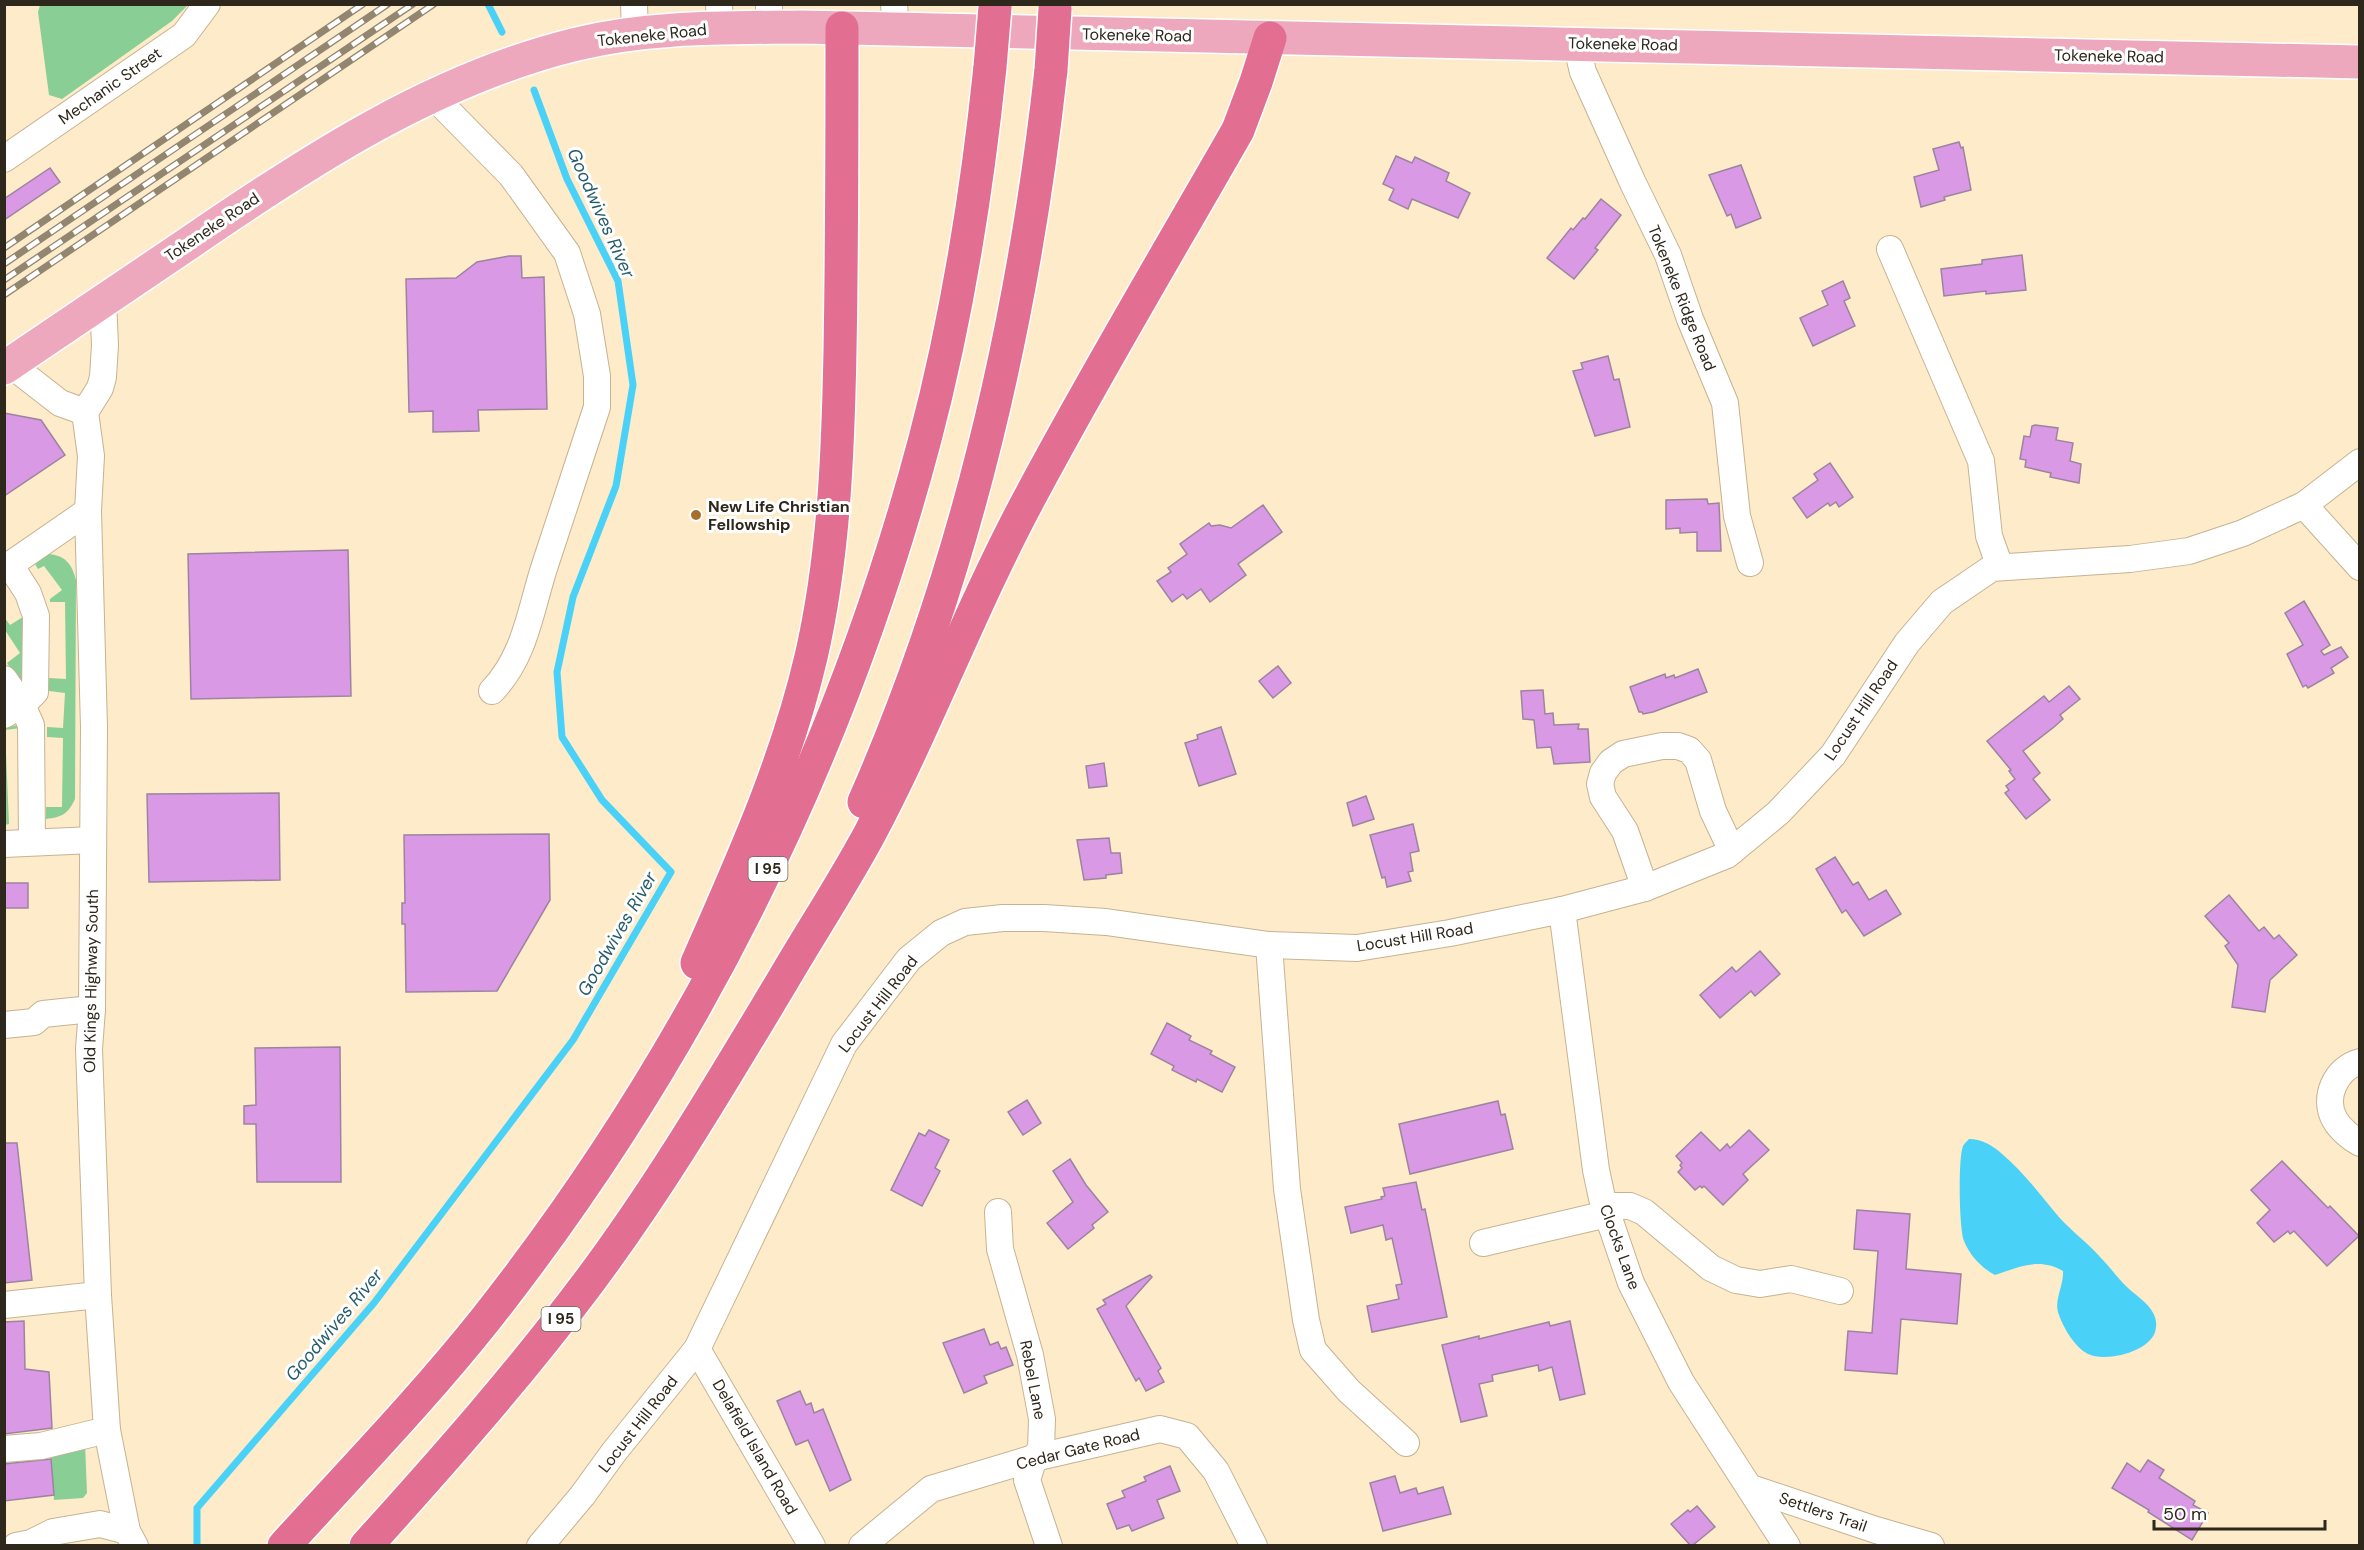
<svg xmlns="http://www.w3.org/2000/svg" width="2364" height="1550" viewBox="0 0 2364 1550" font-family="'DM Sans',sans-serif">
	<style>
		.green { fill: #89cf95 }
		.water { fill: #49d1f7 }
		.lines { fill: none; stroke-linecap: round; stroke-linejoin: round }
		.stream { stroke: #49d1f7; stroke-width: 7 }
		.building { fill: #da99e4; stroke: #9c84a0; stroke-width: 1.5 }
		.minor-casing { stroke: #c5b392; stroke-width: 28 }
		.major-casing { stroke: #fff; stroke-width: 36 }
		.highway-casing { stroke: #fff; stroke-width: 36 }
		.minor { stroke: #fff; stroke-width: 26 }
		.major { stroke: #eea8be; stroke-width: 33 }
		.highway { stroke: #e26e92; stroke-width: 33 }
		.rail-casing { stroke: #938670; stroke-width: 7 }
		.rail { stroke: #fff; stroke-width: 4.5; stroke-dasharray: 14; stroke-linecap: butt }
		.highway-bridge-casing { stroke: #fff; stroke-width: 36; stroke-linecap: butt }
		.highway-bridge { stroke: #e26e92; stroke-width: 33 }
		.poi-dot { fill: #a86e2e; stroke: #fff; stroke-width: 2 }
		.labels { text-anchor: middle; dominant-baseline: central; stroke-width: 6; stroke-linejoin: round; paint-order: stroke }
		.shield { fill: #fff; stroke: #6d685f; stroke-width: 1.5 }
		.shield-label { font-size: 15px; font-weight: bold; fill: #2e271b }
		.street-label { font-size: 16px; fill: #2e271b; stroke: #fff }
		.poi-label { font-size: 16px; font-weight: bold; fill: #2e271b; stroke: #fff; text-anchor: start }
		.water-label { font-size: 18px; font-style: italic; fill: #255c6c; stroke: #fff }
	</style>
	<rect width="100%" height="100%" fill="#fdebc9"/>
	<g class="green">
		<polygon points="40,5 40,4 188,5 172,21 62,99 49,95 38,12"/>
		<path d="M48,554C65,555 72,564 76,580L75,799C68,814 62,817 46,819V807H62L63,738L47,737V727L63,728L65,693L49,691V678L66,679L65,602H50V599L62,590L44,566L38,569L35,564Z"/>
		<polygon points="4,617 10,625 23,617 25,618 25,685 21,684 7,663 20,653 5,630"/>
		<polygon points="18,725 21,728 5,730 9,824 5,825 5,728"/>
		<polygon points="85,1443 87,1493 83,1498 54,1500 51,1458 54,1454"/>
	</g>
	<path class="water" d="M1969,1139C1981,1139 1992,1145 2001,1153C2021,1170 2037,1190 2053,1210C2067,1228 2086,1241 2101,1258C2111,1268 2118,1279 2128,1288C2140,1299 2158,1309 2156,1327C2155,1351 2106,1363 2088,1354C2075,1347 2064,1329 2059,1315C2053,1301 2064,1286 2063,1271C2039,1257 2019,1267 1995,1275C1982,1268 1970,1256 1964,1241C1959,1228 1958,1159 1963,1146C1964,1144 1967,1141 1969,1139Z"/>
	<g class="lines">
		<g class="stream">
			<polyline points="488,4 502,32"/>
			<polyline points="197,1546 197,1508 374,1303 573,1040 671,872 602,800 562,737 557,672 573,597 616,486 633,385 618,281 567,179 534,90"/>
		</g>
	</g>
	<g class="building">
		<polygon points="1959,142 1961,148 1963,147 1971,190 1944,197 1945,200 1921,207 1914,177 1939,170 1933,149"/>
		<polygon points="1396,156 1412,163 1415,157 1449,173 1446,181 1470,193 1458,218 1412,199 1408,209 1389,200 1394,189 1383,184"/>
		<polygon points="1741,165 1761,218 1736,228 1731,214 1727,216 1709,175"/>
		<polygon points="50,168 60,182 4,220 4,199"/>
		<polygon points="1601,199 1621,215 1595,248 1598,250 1574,279 1547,258 1571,228 1573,230 1583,218 1585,219"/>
		<polygon points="2022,255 2026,290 1986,294 1986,291 1944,296 1941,269 1982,264 1982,260"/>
		<polygon points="509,256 521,256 522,278 544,277 547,409 478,410 479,431 433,432 433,411 409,412 406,279 456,278 477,262"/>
		<polygon points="1843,281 1850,298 1844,301 1855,326 1813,346 1800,318 1828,305 1822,291"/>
		<polygon points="1608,356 1614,380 1619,379 1630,427 1595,436 1573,371 1583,369 1581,363"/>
		<polygon points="4,413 41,420 65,455 4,496"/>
		<polygon points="2035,425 2058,428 2056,440 2073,443 2070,461 2081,464 2079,483 2050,477 2051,473 2025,467 2026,460 2020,459 2024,436 2030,437 2032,426"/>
		<polygon points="1830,463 1853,497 1839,507 1836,502 1830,506 1828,503 1807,518 1793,498 1818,480 1814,474"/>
		<polygon points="1707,499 1708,504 1719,503 1721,551 1697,551 1697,532 1680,533 1680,528 1666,529 1666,500"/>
		<polygon points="1263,505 1282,532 1238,564 1246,575 1210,602 1201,589 1187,599 1183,594 1172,602 1157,581 1171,572 1168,568 1187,554 1180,544 1209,523 1211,526 1220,525 1231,528"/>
		<polygon points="348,550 351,696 191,699 188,554"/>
		<polygon points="2304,601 2330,645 2321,651 2324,655 2341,647 2348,657 2331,668 2334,673 2308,688 2306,685 2303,687 2287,654 2303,645 2285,613"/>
		<polygon points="1278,666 1291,683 1273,698 1259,681"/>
		<polygon points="1698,669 1707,692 1653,712 1643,714 1642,712 1639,712 1630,687 1665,674 1666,678 1674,675 1675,678"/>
		<polygon points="2069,686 2080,699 2060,715 2063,719 2054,727 2023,751 2040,773 2033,779 2050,800 2026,819 2005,793 2009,790 2006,786 2015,779 2009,771 2011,770 1987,741 2044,696 2049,702"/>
		<polygon points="1543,690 1545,714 1553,713 1554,725 1579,724 1578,729 1588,729 1590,762 1554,764 1551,747 1537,748 1534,720 1523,719 1521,691"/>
		<polygon points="1221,727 1236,774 1199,786 1185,743 1198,739 1197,735"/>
		<polygon points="1104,763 1107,786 1089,788 1086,766"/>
		<polygon points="279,793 280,880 149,882 147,794"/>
		<polygon points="1366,796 1374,819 1353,826 1347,803"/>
		<polygon points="1413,824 1419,851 1410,853 1413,871 1408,872 1411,881 1387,887 1385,877 1382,878 1370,835"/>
		<polygon points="549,834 550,900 497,991 406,992 405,924 402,924 402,903 405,903 404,835"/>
		<polygon points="1109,838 1111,853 1120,853 1122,873 1106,875 1106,878 1084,880 1077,840"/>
		<polygon points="1835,857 1853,885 1858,882 1869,900 1886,890 1901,914 1864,936 1846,910 1842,913 1816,869"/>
		<rect x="4" y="883" width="24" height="25"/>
		<polygon points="2229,895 2259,931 2264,927 2274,939 2279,935 2297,955 2270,980 2265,1012 2232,1007 2238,965 2225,946 2229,943 2205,916"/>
		<polygon points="1760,951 1780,974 1755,996 1751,991 1720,1018 1700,995 1732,967 1736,972"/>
		<polygon points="1167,1023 1191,1036 1189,1040 1212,1051 1210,1054 1235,1067 1222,1092 1197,1079 1196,1082 1172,1070 1174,1066 1151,1054"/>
		<polygon points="340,1047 341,1182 257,1182 256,1124 244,1124 244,1106 256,1105 255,1048"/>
		<polygon points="1027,1100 1041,1123 1023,1135 1008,1112"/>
		<polygon points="1498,1101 1501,1115 1505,1114 1513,1149 1410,1174 1399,1124"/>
		<polygon points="929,1130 949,1140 935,1168 940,1171 922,1206 891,1190 919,1133 925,1136"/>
		<polygon points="1749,1130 1769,1150 1743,1174 1748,1180 1723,1205 1704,1186 1702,1188 1700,1186 1695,1190 1678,1172 1682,1168 1680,1165 1682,1163 1676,1156 1701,1132 1720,1151 1727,1144 1730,1148"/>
		<polygon points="4,1143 17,1143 32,1280 4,1283"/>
		<polygon points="1070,1159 1086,1185 1108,1212 1092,1225 1094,1228 1068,1249 1047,1223 1073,1202 1053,1171"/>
		<polygon points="2282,1161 2328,1208 2330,1206 2359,1236 2327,1266 2294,1231 2290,1234 2288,1231 2274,1242 2257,1223 2270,1210 2251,1190"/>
		<polygon points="1416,1182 1422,1210 1425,1209 1447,1317 1372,1332 1367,1306 1399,1299 1396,1285 1402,1284 1392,1238 1386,1240 1383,1225 1351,1233 1345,1207 1382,1199 1381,1197 1385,1196 1383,1188"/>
		<polygon points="1857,1210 1910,1214 1906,1269 1961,1274 1957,1324 1901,1319 1897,1374 1845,1370 1848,1331 1872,1333 1878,1251 1854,1249"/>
		<polygon points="1150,1275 1152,1277 1126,1306 1161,1368 1158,1371 1164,1382 1146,1391 1139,1378 1136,1381 1097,1309 1106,1304 1103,1300"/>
		<polygon points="24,1321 25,1369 49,1372 52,1428 4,1434 4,1322"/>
		<polygon points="1570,1321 1585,1394 1560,1400 1552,1367 1539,1371 1538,1365 1492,1375 1493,1381 1479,1384 1487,1416 1461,1422 1442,1345 1479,1336 1479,1339 1549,1322 1550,1326"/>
		<polygon points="984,1329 990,1345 998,1342 1001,1349 1006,1347 1013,1365 984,1376 987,1383 964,1393 943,1343"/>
		<polygon points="800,1391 806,1405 811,1403 814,1413 823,1409 851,1480 830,1491 808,1440 796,1445 777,1401"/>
		<polygon points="51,1459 54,1495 4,1501 4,1464"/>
		<polygon points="2148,1460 2164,1470 2159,1478 2195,1501 2193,1505 2208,1513 2192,1540 2148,1512 2149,1510 2112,1488 2127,1463 2140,1472"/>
		<polygon points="1170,1466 1180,1491 1157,1500 1164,1518 1132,1531 1129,1525 1117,1529 1107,1504 1125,1497 1122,1491 1146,1481 1144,1477"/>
		<polygon points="1395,1476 1400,1493 1416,1488 1418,1494 1443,1487 1451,1514 1383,1531 1370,1483"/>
		<polygon points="1697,1506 1715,1527 1693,1545 1690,1545 1671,1524 1688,1510 1690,1512"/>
	</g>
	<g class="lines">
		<g class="minor-casing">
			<g id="minor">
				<polyline points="634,4 635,34"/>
				<polyline points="719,4 720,28"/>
				<polyline points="894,4 896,29"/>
				<polyline points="769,28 769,4"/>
				<polyline points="1576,43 1583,72 1633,183 1668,255 1690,319 1725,403 1737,516 1750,563"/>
				<path d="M434,97L511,175L567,253L587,314L597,376V407C580,460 562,512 545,565C530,611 526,655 492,691"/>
				<polyline points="4,159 184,35 207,4"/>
				<polyline points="1890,249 1981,461 1989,536 2000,567"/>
				<polyline points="103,301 105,345 103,377 100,388 85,412 91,456 88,511 94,727 92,1009 89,1049 98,1295 107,1430 127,1531 135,1546"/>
				<polyline points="10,364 60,403 85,412"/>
				<polyline points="2304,505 2360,567"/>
				<polyline points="4,569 88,511"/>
				<polyline points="4,679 22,705 31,725 32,842"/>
				<polyline points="4,715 22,705 35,692 36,616 28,593 10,565"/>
				<polyline points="4,844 93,840"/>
				<polyline points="1645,888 1625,831 1603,797 1600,784 1603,773 1611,762 1623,754 1662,746 1678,746 1689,750 1698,760 1713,811 1732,851"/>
				<polyline points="1562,910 1596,1170 1602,1198 1631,1283 1681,1382 1787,1546"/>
				<polyline points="1269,945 1287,1189 1306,1320 1313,1350 1349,1391 1406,1443"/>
				<polyline points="4,1025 34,1022 43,1014 92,1009"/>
				<path d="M2360,1062C2336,1068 2322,1098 2335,1120C2340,1129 2351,1138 2360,1143"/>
				<polyline points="1604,1206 1630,1206 1644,1212 1711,1268 1736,1280 1760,1284 1791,1279 1840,1291"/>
				<polyline points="998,1212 1000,1249 1030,1355 1042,1419 1041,1449 1034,1458 1027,1480 1049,1546"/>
				<polyline points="1483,1243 1607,1214"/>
				<polyline points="4,1305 98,1295"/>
				<polyline points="697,1349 812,1546"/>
				<polyline points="4,1449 41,1446 107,1430"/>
				<polyline points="1751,1488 1876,1530 1931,1546"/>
				<polyline points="16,1546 31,1543 53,1532 100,1524 127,1531"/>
				<polyline points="540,1546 582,1496 614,1452 697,1349 844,1044 909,959 941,933 965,922 1003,918 1044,918 1106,922 1269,945 1357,948 1450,933 1562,910 1645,888 1727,855 1778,813 1833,755 1907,643 1942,602 1992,568 2130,559 2189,551 2243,533 2304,505 2360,462"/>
				<polyline points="862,1546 931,1489 1034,1458 1160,1429 1187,1436 1216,1471 1254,1546"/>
			</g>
		</g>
		<g class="major-casing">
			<path id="major" d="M4,368C67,326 129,283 192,241C310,160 436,78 577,44C651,26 727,28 802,27L2360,62"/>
		</g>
		<g class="highway-casing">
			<g id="highway">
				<path d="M864,802C966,570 1023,321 1051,70"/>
				<path d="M697,963C741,863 786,764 811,657C834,557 838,454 840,351C842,243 842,136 842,28"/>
				<path d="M284,1546C352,1471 422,1399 485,1320C691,1059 840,760 925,439C957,318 977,192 990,67"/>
				<path d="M366,1546C443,1461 519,1375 588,1283C660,1187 721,1083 783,980C811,932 842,885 869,835C928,724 971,606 1031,495C1097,371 1169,251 1238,130L1256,82L1270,38"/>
			</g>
		</g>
		<use href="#minor" class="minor"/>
		<use href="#major" class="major"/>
		<use href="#highway" class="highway"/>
		<g class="rail-casing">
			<g id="rail">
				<polyline points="4,248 363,4"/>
				<polyline points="4,264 388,4"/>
				<polyline points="4,280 413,4"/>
				<polyline points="4,295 434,4"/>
			</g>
		</g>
		<use href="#rail" class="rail"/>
		<g class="highway-bridge-casing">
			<g id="highway-bridge">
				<polyline points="990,67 995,7"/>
				<polyline points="1051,70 1055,9"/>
			</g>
		</g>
		<use href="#highway-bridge" class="highway-bridge"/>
	</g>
	<circle class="poi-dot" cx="696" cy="515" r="6"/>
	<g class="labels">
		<g class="shield">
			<rect x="748.5" y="857" width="39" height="24" rx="4.5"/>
			<rect x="541.5" y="1307" width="39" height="24" rx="4.5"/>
		</g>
		<g class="shield-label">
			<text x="768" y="869">I 95</text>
			<text x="561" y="1319">I 95</text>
		</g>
		<g class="street-label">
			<text transform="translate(652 35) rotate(-6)">Tokeneke Road</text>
			<text transform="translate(1137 35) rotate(1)">Tokeneke Road</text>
			<text transform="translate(1623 44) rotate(1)">Tokeneke Road</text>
			<text transform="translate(2109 56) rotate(1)">Tokeneke Road</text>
			<text transform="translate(110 86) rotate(-35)">Mechanic Street</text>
			<text transform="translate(212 227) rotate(-34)">Tokeneke Road</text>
			<text transform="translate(1682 298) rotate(68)">Tokeneke Ridge Road</text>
			<text transform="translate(1861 710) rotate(-56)">Locust Hill Road</text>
			<text transform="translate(1415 937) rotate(-9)">Locust Hill Road</text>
			<text transform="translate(91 981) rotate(-89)">Old Kings Highway South</text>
			<text transform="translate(878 1004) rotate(-52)">Locust Hill Road</text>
			<text transform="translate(1620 1247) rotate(70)">Clocks Lane</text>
			<text transform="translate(1033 1380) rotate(79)">Rebel Lane</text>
			<text transform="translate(638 1424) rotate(-52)">Locust Hill Road</text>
			<text transform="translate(755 1447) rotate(60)">Delafield Island Road</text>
			<text transform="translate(1078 1449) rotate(-14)">Cedar Gate Road</text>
			<text transform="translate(1823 1512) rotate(19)">Settlers Trail</text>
		</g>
		<g class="poi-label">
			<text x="708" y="506">New Life Christian<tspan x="708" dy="18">Fellowship</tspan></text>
		</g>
		<g class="water-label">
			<text transform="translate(601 213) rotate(66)">Goodwives River</text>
			<text transform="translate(617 934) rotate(-60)">Goodwives River</text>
			<text transform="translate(334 1325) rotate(-50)">Goodwives River</text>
		</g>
	</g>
	<rect width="2364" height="1550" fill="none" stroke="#2e271b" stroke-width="12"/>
	<path d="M2154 1520v9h171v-9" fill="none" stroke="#2e271b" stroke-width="3"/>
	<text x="2163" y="1520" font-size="18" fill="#2e271b" stroke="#ffffff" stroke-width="4.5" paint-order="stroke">50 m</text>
</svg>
